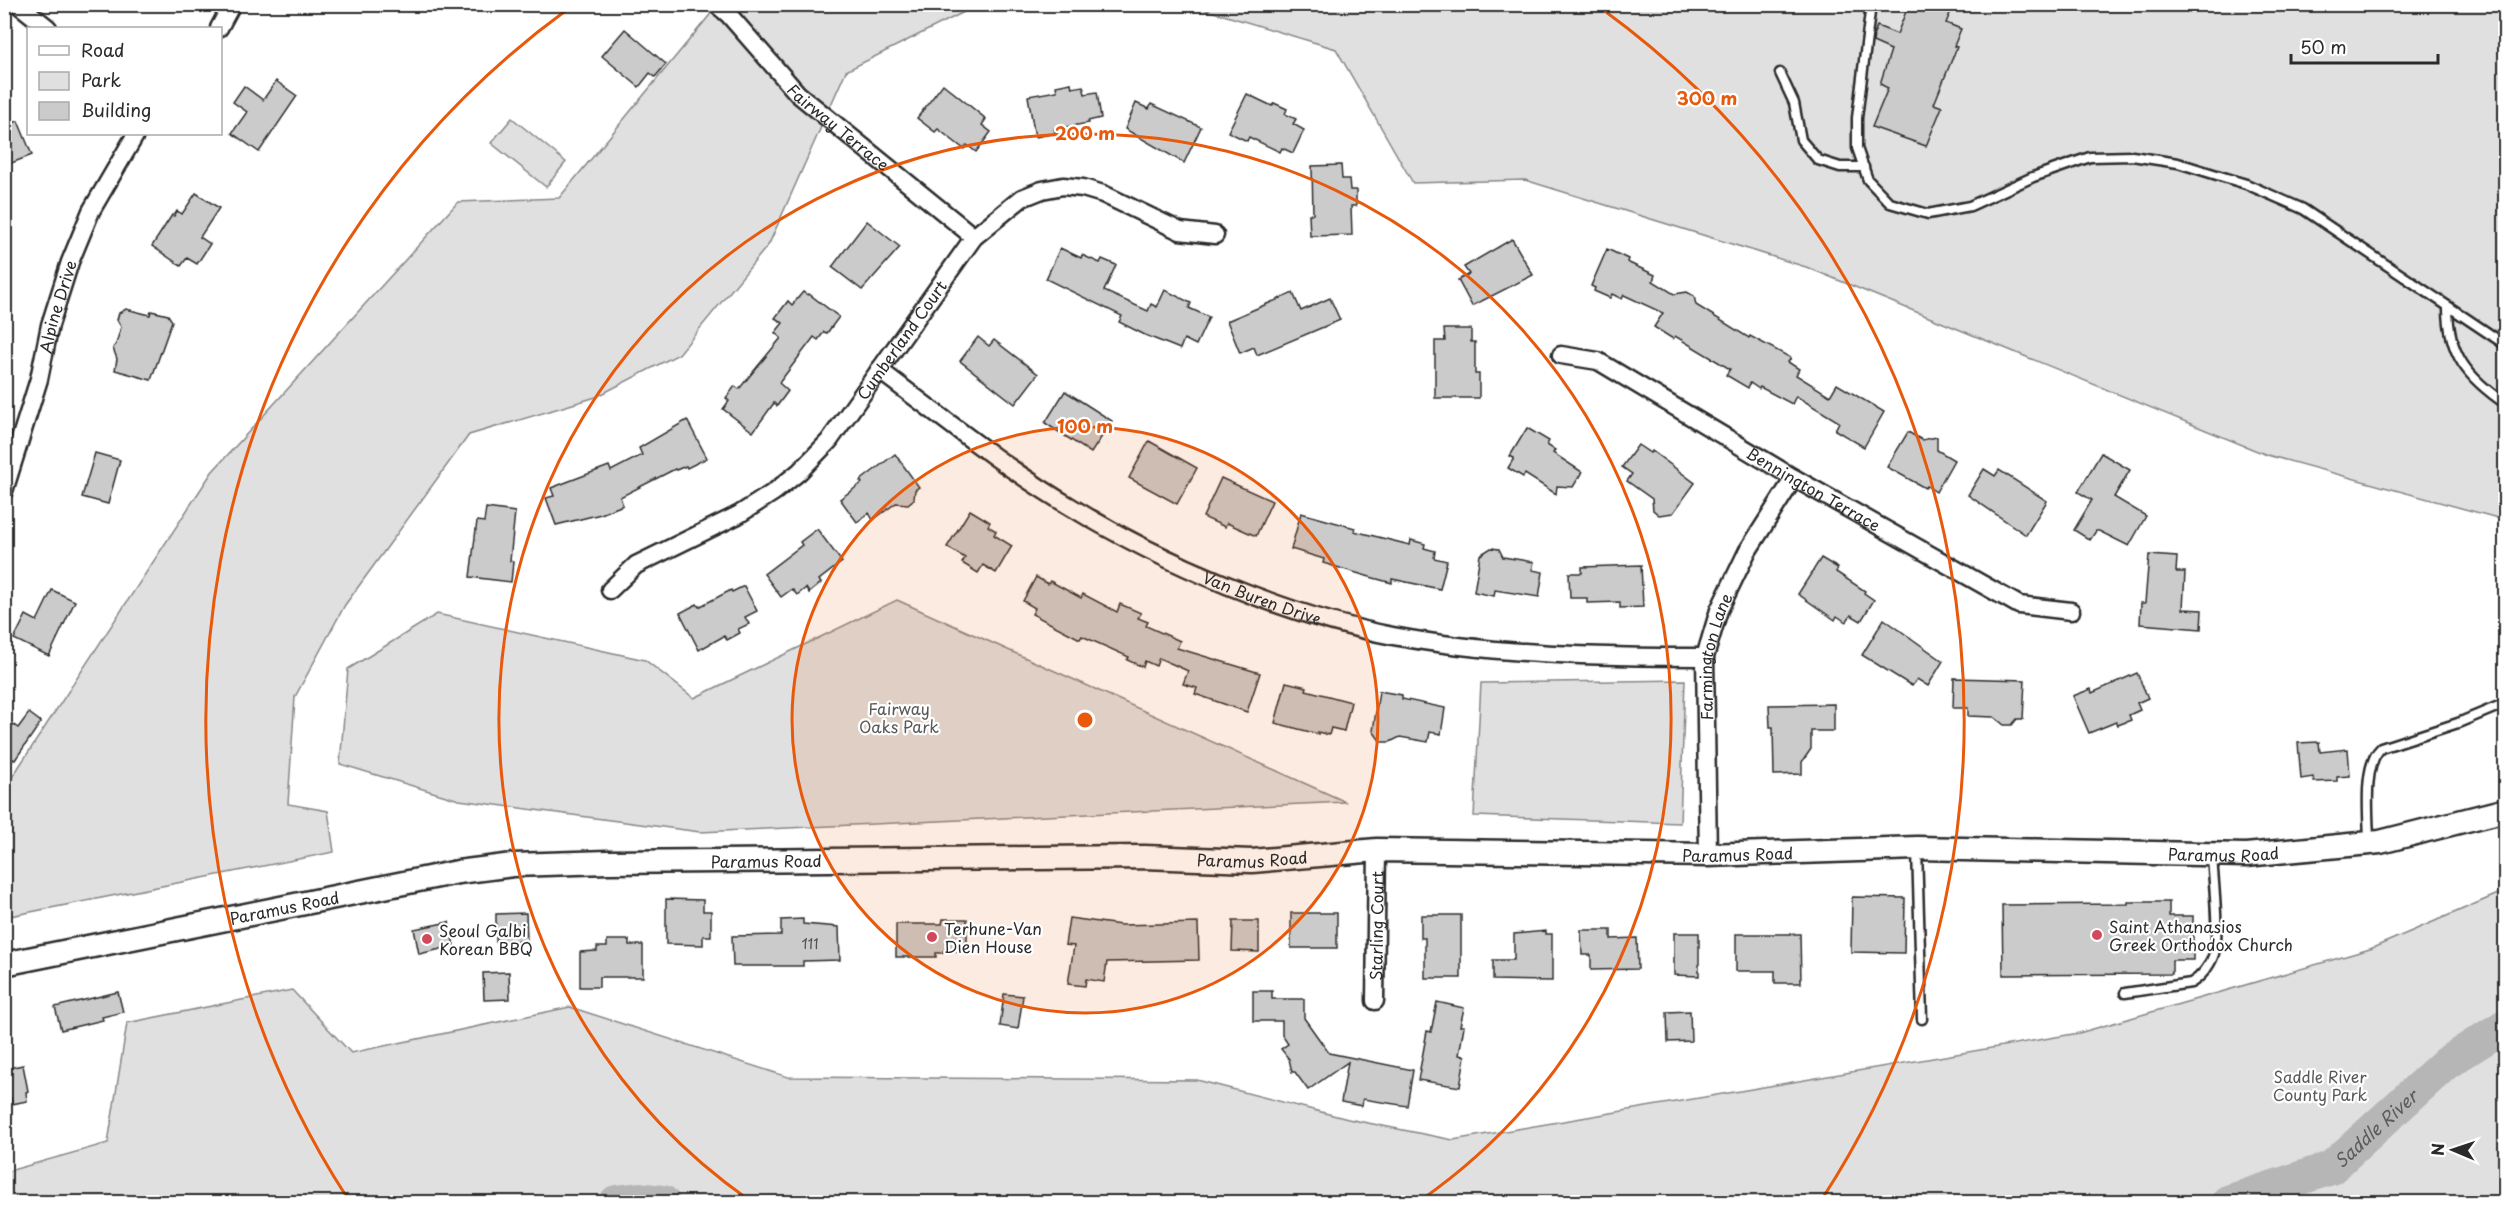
<svg xmlns="http://www.w3.org/2000/svg" width="2510" height="1207" viewBox="0 0 2510 1207" font-family="'Playpen Sans',sans-serif">
	<style>
		.green { fill: #e0e0e0; stroke: #868686; stroke-width: 1.5 }
		.lines { fill: none; stroke-linecap: round; stroke-linejoin: round }
		.river { stroke: #b6b6b6; stroke-width: 34 }
		.building { fill: #cbcbcb; stroke: #2b2b2b; stroke-width: 1.5 }
		.service-casing { stroke: #2b2b2b; stroke-width: 13 }
		.minor-casing { stroke: #2b2b2b; stroke-width: 21 }
		.secondary-casing { stroke: #2b2b2b; stroke-width: 27 }
		.service { stroke: #fff; stroke-width: 8 }
		.minor { stroke: #fff; stroke-width: 16 }
		.secondary { stroke: #fff; stroke-width: 22 }
		.ring { fill: none; stroke: #e8590c; stroke-width: 3 }
		.poi-dot { fill: #d1495b; stroke: #fff; stroke-width: 2 }
		.labels { text-anchor: middle; dominant-baseline: central; stroke-width: 4.5; stroke-linejoin: round; paint-order: stroke }
		.number-label { font-size: 14px; fill: #535353 }
		.street-label { font-size: 16px; fill: #2b2b2b; stroke: #fff }
		.park-label { font-size: 16px; fill: #585858; stroke: #fff }
		.poi-label { font-size: 16px; fill: #2b2b2b; stroke: #fff; text-anchor: start }
		.water-label { font-size: 18px; font-style: italic; fill: #5c5c5c; stroke: #fff }
		.centre { fill: #e8590c; stroke: #fff; stroke-width: 3 }
		.ring-label { font-size: 18px; text-anchor: middle; font-weight: bold; fill: #e8590c; stroke: #fff; stroke-width: 4.5; stroke-linejoin: round; paint-order: stroke }
	</style>
	<rect width="100%" height="100%" fill="#fff"/>
	<filter id="ink" filterUnits="userSpaceOnUse"><feTurbulence type="fractalNoise" baseFrequency=".0167" numOctaves="2"/><feDisplacementMap in="SourceGraphic" scale="12" xChannelSelector="R" yChannelSelector="G"/><feConvolveMatrix kernelMatrix="1 2 1 2 8 2 1 2 1" color-interpolation-filters="sRGB"/></filter>
	<g filter="url(#ink)">
		<g class="green">
			<polygon points="718,5 978,5 846,71 769,244 679,354 596,397 469,435 345,605 295,697 288,804 328,811 334,852 5,917 5,788 212,472 458,202 559,198"/>
			<polygon points="1190,5 2505,5 2505,520 2267,455 1806,267 1525,180 1413,183 1336,49"/>
			<polygon points="512,118 566,162 546,187 491,143"/>
			<polygon points="897,600 1346,802 700,832 459,800 340,764 348,669 437,614 645,660 694,698"/>
			<polygon points="1685,680 1680,823 1474,816 1481,683"/>
			<polygon points="2505,891 2505,1202 5,1202 5,1172 108,1143 127,1023 292,990 351,1053 570,1007 788,1077 1197,1080 1348,1119 1453,1140 2079,1033 2370,949"/>
		</g>
		<g class="lines">
			<g class="river">
				<polyline points="616,1202 640,1199 663,1202"/>
				<path id="s1" d="M2228,1202L2331,1168L2446,1063L2506,1025"/>
			</g>
		</g>
		<g class="building">
			<polygon points="1909,4 1954,4 1946,23 1961,29 1954,46 1957,47 1934,104 1942,107 1926,146 1872,127 1888,88 1880,84 1891,50 1873,42 1874,35 1877,26 1897,34"/>
			<polygon points="625,29 666,64 655,77 650,73 639,87 602,56"/>
			<polygon points="276,81 297,96 259,152 232,133 247,112 233,102 244,86 263,100"/>
			<polygon points="1071,83 1072,88 1083,86 1085,94 1097,92 1101,118 1088,121 1089,123 1054,129 1056,133 1035,137 1028,96 1057,91 1056,86"/>
			<polygon points="943,84 986,119 982,125 991,132 976,152 967,145 964,149 938,129 935,132 917,118"/>
			<polygon points="1247,94 1272,106 1274,103 1287,109 1285,114 1296,119 1293,124 1304,130 1293,153 1282,148 1280,152 1249,137 1247,141 1228,132"/>
			<polygon points="1136,103 1149,109 1151,104 1201,127 1184,163 1125,129"/>
			<polygon points="18,121 32,155 4,166 4,126"/>
			<polygon points="1341,165 1342,179 1349,179 1350,190 1356,190 1356,206 1351,206 1352,235 1310,236 1309,214 1313,214 1312,166"/>
			<polygon points="196,193 219,208 200,237 210,244 197,264 187,258 181,266 152,246 172,215 174,216 177,211 182,214"/>
			<polygon points="867,221 900,247 862,290 832,267"/>
			<polygon points="1512,239 1533,275 1472,306 1458,280 1469,274 1464,267"/>
			<polygon points="1060,248 1081,258 1082,255 1100,263 1102,259 1116,265 1104,291 1148,311 1151,304 1157,307 1165,290 1191,303 1189,308 1209,317 1196,345 1184,339 1180,349 1145,335 1119,322 1122,316 1046,279"/>
			<polygon points="1607,249 1628,259 1627,262 1655,275 1653,281 1674,294 1687,292 1694,296 1696,305 1749,338 1750,336 1791,358 1788,362 1799,369 1796,375 1830,396 1837,384 1884,412 1864,447 1835,430 1839,422 1796,396 1792,404 1760,387 1759,389 1750,383 1748,388 1726,375 1730,369 1675,336 1673,339 1654,327 1663,313 1624,295 1622,299 1612,294 1610,298 1594,291 1595,288 1591,286"/>
			<polygon points="803,292 808,295 809,294 839,317 827,333 824,332 818,340 814,337 779,383 788,391 777,406 774,403 753,432 723,409 729,401 726,398 735,386 739,389 781,338 775,333 783,323 775,318 788,301 792,305"/>
			<polygon points="1293,293 1301,311 1330,298 1340,320 1257,355 1254,347 1240,353 1227,321"/>
			<polygon points="126,309 150,315 151,311 168,315 172,321 151,380 115,370 117,359 113,348 116,344 121,327 117,320 119,313"/>
			<polygon points="1444,329 1471,329 1471,342 1475,342 1475,374 1479,374 1479,398 1435,398 1435,341 1445,341"/>
			<polygon points="978,337 989,346 994,340 1038,374 1015,404 960,361"/>
			<polygon points="1065,391 1112,421 1091,453 1045,423"/>
			<polygon points="687,420 707,458 687,468 686,466 676,470 675,469 620,497 623,505 601,514 556,525 546,498 554,496 551,488 609,466 611,471 642,455 639,448"/>
			<polygon points="1527,428 1549,441 1547,445 1555,450 1553,453 1582,472 1573,487 1557,486 1556,494 1525,474 1523,477 1508,468 1514,458 1510,456"/>
			<polygon points="1908,432 1922,440 1937,437 1937,450 1954,460 1936,492 1927,486 1925,488 1887,467"/>
			<polygon points="1149,441 1197,468 1177,504 1129,478"/>
			<polygon points="1638,445 1650,453 1652,451 1695,483 1673,513 1659,515 1653,510 1652,499 1627,481 1632,474 1622,467"/>
			<polygon points="95,453 120,460 108,504 82,497"/>
			<polygon points="2101,453 2130,470 2114,497 2146,516 2129,546 2099,531 2096,531 2090,540 2074,530 2092,500 2078,492"/>
			<polygon points="895,454 919,487 915,490 914,499 908,504 896,503 873,520 869,513 857,522 840,499 862,483 860,481"/>
			<polygon points="1984,469 1995,476 1999,470 2047,501 2026,535 1968,495"/>
			<polygon points="1221,478 1272,501 1256,536 1227,523 1225,527 1203,517"/>
			<polygon points="486,508 515,512 510,561 513,562 511,582 470,577 477,521 484,522"/>
			<polygon points="970,510 990,522 988,526 996,531 994,535 1012,546 996,573 983,565 978,573 962,563 965,558 947,547"/>
			<polygon points="1301,513 1355,528 1354,531 1410,545 1411,540 1425,544 1424,548 1435,551 1434,558 1447,561 1440,589 1392,579 1392,583 1370,577 1323,563 1324,559 1291,549"/>
			<polygon points="817,529 842,562 819,580 821,583 809,593 806,588 797,595 792,589 781,597 764,574 802,545 800,542"/>
			<polygon points="1491,548 1499,549 1503,557 1534,562 1532,570 1543,572 1539,597 1495,590 1494,596 1474,592 1480,555"/>
			<polygon points="2149,555 2177,557 2176,572 2185,572 2183,609 2202,610 2201,629 2140,624 2141,603 2145,603"/>
			<polygon points="1821,558 1838,568 1836,572 1865,591 1864,593 1874,600 1861,621 1851,615 1846,622 1837,616 1835,620 1798,594"/>
			<polygon points="1641,565 1643,607 1620,608 1620,602 1587,603 1587,598 1570,598 1569,573 1582,573 1582,567"/>
			<polygon points="1036,577 1048,584 1050,581 1081,598 1083,594 1117,612 1120,604 1141,613 1138,618 1148,622 1146,626 1180,641 1177,648 1260,673 1247,712 1195,694 1197,688 1183,684 1188,671 1159,658 1156,666 1145,661 1143,667 1127,660 1129,657 1082,636 1080,639 1032,614 1035,608 1023,601"/>
			<polygon points="744,586 757,611 745,617 749,624 738,629 740,633 727,640 724,636 699,650 680,613 697,604 699,607 731,590 732,592"/>
			<polygon points="52,590 75,601 49,656 14,639 26,615 37,621"/>
			<polygon points="1884,619 1943,661 1928,686 1917,679 1912,686 1862,655"/>
			<polygon points="2137,673 2148,698 2137,703 2140,710 2129,715 2131,720 2118,725 2116,722 2089,733 2073,696 2091,689 2092,693"/>
			<polygon points="1954,678 2025,680 2023,719 2017,719 2012,725 2004,725 1994,717 1968,716 1968,708 1953,708"/>
			<polygon points="1286,682 1307,687 1306,690 1351,702 1344,731 1331,728 1329,735 1318,732 1318,734 1275,723"/>
			<polygon points="1379,691 1402,695 1402,699 1445,708 1441,734 1430,732 1428,742 1400,737 1390,742 1381,742 1373,731"/>
			<polygon points="1834,704 1834,731 1811,731 1811,749 1802,762 1802,774 1774,775 1773,727 1770,727 1769,705"/>
			<polygon points="29,713 41,722 15,760 13,759 10,763 4,758 4,718 18,728"/>
			<polygon points="2319,742 2320,752 2348,749 2350,776 2337,777 2337,781 2314,782 2313,777 2301,779 2298,743"/>
			<polygon points="1852,897 1905,898 1904,953 1851,952"/>
			<polygon points="666,899 703,900 703,911 711,911 711,936 703,936 703,945 666,944"/>
			<polygon points="2128,902 2169,902 2169,916 2193,916 2193,960 2172,960 2172,974 2003,975 2002,905 2128,904"/>
			<polygon points="526,913 527,941 496,942 496,914"/>
			<rect x="1291" y="913" width="46" height="35"/>
			<polygon points="1421,915 1461,915 1461,978 1425,978 1425,938 1421,938"/>
			<polygon points="1069,918 1121,925 1198,923 1199,960 1107,962 1104,982 1086,979 1085,986 1068,984 1074,946 1065,945"/>
			<polygon points="803,919 803,924 839,927 840,960 803,961 803,966 733,966 732,936 781,935 781,920"/>
			<polygon points="943,919 967,919 967,951 943,951 943,953 936,953 936,957 896,957 896,924 942,924"/>
			<polygon points="1233,921 1259,921 1259,952 1232,951"/>
			<polygon points="449,922 454,946 419,954 414,929"/>
			<polygon points="1581,930 1611,930 1611,939 1637,938 1638,969 1591,970 1591,955 1582,955"/>
			<polygon points="1546,931 1546,934 1552,934 1552,981 1493,980 1493,960 1514,960 1514,934"/>
			<polygon points="1674,933 1699,933 1699,976 1674,975"/>
			<polygon points="1736,934 1800,934 1801,983 1775,983 1775,971 1736,971"/>
			<polygon points="607,940 629,940 629,945 643,945 643,977 599,977 599,987 580,987 580,952 597,951 597,947 607,947"/>
			<polygon points="509,972 510,999 484,1000 483,973"/>
			<polygon points="1253,991 1272,991 1272,999 1304,999 1304,1018 1329,1053 1413,1070 1407,1106 1363,1099 1362,1106 1341,1102 1348,1062 1308,1090 1295,1072 1292,1072 1289,1059 1281,1049 1288,1044 1282,1035 1282,1021 1253,1021"/>
			<polygon points="118,992 123,1012 102,1017 103,1020 61,1030 55,1007"/>
			<polygon points="1004,994 1023,996 1018,1029 1000,1026"/>
			<polygon points="1437,1002 1464,1008 1460,1026 1464,1026 1459,1055 1465,1056 1460,1087 1418,1080 1427,1031 1431,1032"/>
			<polygon points="1690,1011 1691,1041 1668,1042 1667,1012"/>
			<polygon points="23,1065 28,1091 26,1092 27,1101 12,1104 11,1098 4,1100 4,1069"/>
		</g>
		<g class="lines">
			<g class="service-casing">
				<g id="service">
					<polyline points="1871,4 1857,118 1857,148 1868,180 1890,203 1928,214 1970,206 2033,177 2090,157 2132,156 2178,163 2246,184 2303,209 2506,345"/>
					<polyline points="1780,73 1794,103 1801,140 1818,160 1840,167 1864,167"/>
					<path d="M2448,307C2448,355 2468,378 2506,404"/>
					<path d="M2369,843C2369,818 2362,765 2381,748L2458,723L2506,703"/>
					<polyline points="1917,849 1922,1019"/>
					<path d="M2125,993L2191,983C2201,977 2210,966 2214,954C2220,935 2213,878 2212,855"/>
				</g>
			</g>
			<g class="minor-casing">
				<g id="minor">
					<polyline points="18,4 48,28"/>
					<path id="s2" d="M716,4L729,15L798,94L974,237"/>
					<polyline points="219,28 232,4"/>
					<path id="s3" d="M1561,355L1598,361L1794,478L2019,605L2071,611"/>
					<path id="s4" d="M879,370C942,417 1003,467 1071,507C1163,563 1287,616 1393,636C1496,655 1600,657 1705,657"/>
					<path id="s5" d="M4,491L39,379L50,325L70,262L91,211L136,134"/>
					<path id="s6" d="M610,590L636,565L738,515L774,492L799,472L829,441L974,237L1022,198L1042,190L1063,186L1083,188L1103,194L1180,231L1215,235"/>
					<path id="s7" d="M1708,855L1705,657L1719,610L1747,552L1794,478"/>
					<path id="s8" d="M1375,1001L1377,850"/>
				</g>
			</g>
			<g class="secondary-casing">
				<g id="secondary">
					<path id="s9" d="M4,964L458,872L513,865L608,862L1144,857L1252,861L1377,850L1708,855L1917,848L2246,855L2380,842L2506,810"/>
				</g>
			</g>
			<use href="#service" class="service"/>
			<use href="#minor" class="minor"/>
			<use href="#secondary" class="secondary"/>
		</g>
	</g>
	<circle cx="1085" cy="720" r="293" fill="#e8590c" fill-opacity=".12"/>
	<g class="ring">
		<circle cx="1085" cy="720" r="293"/>
		<path d="M749 1200A586 586 0 1 1 1421 1200"/>
		<path d="M348 1199A879 879 0 0 1 568 9M1602 9A879 879 0 0 1 1822 1199"/>
	</g>
	<g class="poi-dot">
		<circle cx="2097" cy="935" r="6"/>
		<circle cx="932" cy="937" r="6"/>
		<circle cx="427" cy="939" r="6"/>
	</g>
	<g class="labels">
		<g class="number-label">
			<text x="810" y="943">111</text>
		</g>
		<g class="street-label">
			<text stroke="none"><textPath href="#s2" startOffset="174">Fairway Terrace</textPath></text>
			<text stroke="none"><textPath href="#s5" startOffset="192">Alpine Drive</textPath></text>
			<text stroke="none"><textPath href="#s6" startOffset="392">Cumberland Court</textPath></text>
			<text stroke="none"><textPath href="#s3" startOffset="288">Bennington Terrace</textPath></text>
			<text stroke="none"><textPath href="#s4" startOffset="448">Van Buren Drive</textPath></text>
			<text stroke="none"><textPath href="#s7" startOffset="200">Farmington Lane</textPath></text>
			<text stroke="none"><textPath href="#s9" startOffset="2230">Paramus Road</textPath></text>
			<text stroke="none"><textPath href="#s9" startOffset="1744">Paramus Road</textPath></text>
			<text stroke="none"><textPath href="#s9" startOffset="1258">Paramus Road</textPath></text>
			<text stroke="none"><textPath href="#s9" startOffset="772">Paramus Road</textPath></text>
			<text stroke="none"><textPath href="#s9" startOffset="286">Paramus Road</textPath></text>
			<text stroke="none"><textPath href="#s8" startOffset="75">Starling Court</textPath></text>
		</g>
		<g class="park-label">
			<text x="899" y="708">Fairway<tspan x="899" dy="18">Oaks Park</tspan></text>
			<text x="2320" y="1076">Saddle River<tspan x="2320" dy="18">County Park</tspan></text>
		</g>
		<g class="poi-label">
			<text x="2109" y="926">Saint Athanasios<tspan x="2109" dy="18">Greek Orthodox Church</tspan></text>
			<text x="944" y="928">Terhune-Van<tspan x="944" dy="18">Dien House</tspan></text>
			<text x="439" y="930">Seoul Galbi<tspan x="439" dy="18">Korean BBQ</tspan></text>
		</g>
		<g class="water-label">
			<text stroke="none"><textPath href="#s1" startOffset="168">Saddle River</textPath></text>
		</g>
	</g>
	<circle cx="1085" cy="720" r="9" class="centre"/>
	<g class="ring-label">
		<text x="1707" y="105">300 m</text>
		<text x="1085" y="140">200 m</text>
		<text x="1085" y="433">100 m</text>
	</g>
	<rect width="2510" height="1207" fill="none" stroke="#fff" stroke-width="24"/>
	<rect x="12" y="12" width="2486" height="1183" fill="none" stroke="#2b2b2b" stroke-width="2" filter="url(#ink)"/>
	<rect x="27" y="27" width="195" height="108" fill="#ffffff" stroke="#aaaaaa" stroke-width="1.5"/>
	<rect x="39" y="46" width="30" height="9" fill="#ffffff" stroke="#aaaaaa" stroke-width="1.5"/>
	<text x="81" y="57" font-size="18" fill="#2b2b2b">Road</text>
	<rect x="39" y="72" width="30" height="18" fill="#e0e0e0" stroke="#aaaaaa" stroke-width="1.5"/>
	<text x="81" y="87" font-size="18" fill="#2b2b2b">Park</text>
	<rect x="39" y="102" width="30" height="18" fill="#cbcbcb" stroke="#aaaaaa" stroke-width="1.5"/>
	<text x="81" y="117" font-size="18" fill="#2b2b2b">Building</text>
	<g transform="translate(2453 1150) rotate(272)" stroke="#ffffff" stroke-width="4.5" paint-order="stroke">
	<path d="M0-4.5L10 22L0 15L-10 22Z" fill="#2b2b2b"/>
	<text y="-9" font-size="16" font-weight="bold" text-anchor="middle" fill="#2b2b2b">N</text>
	</g>
	<path d="M2291 54v9h147v-9" fill="none" stroke="#2b2b2b" stroke-width="3"/>
	<text x="2300" y="54" font-size="18" fill="#2b2b2b" stroke="#ffffff" stroke-width="4.5" paint-order="stroke">50 m</text>
</svg>
